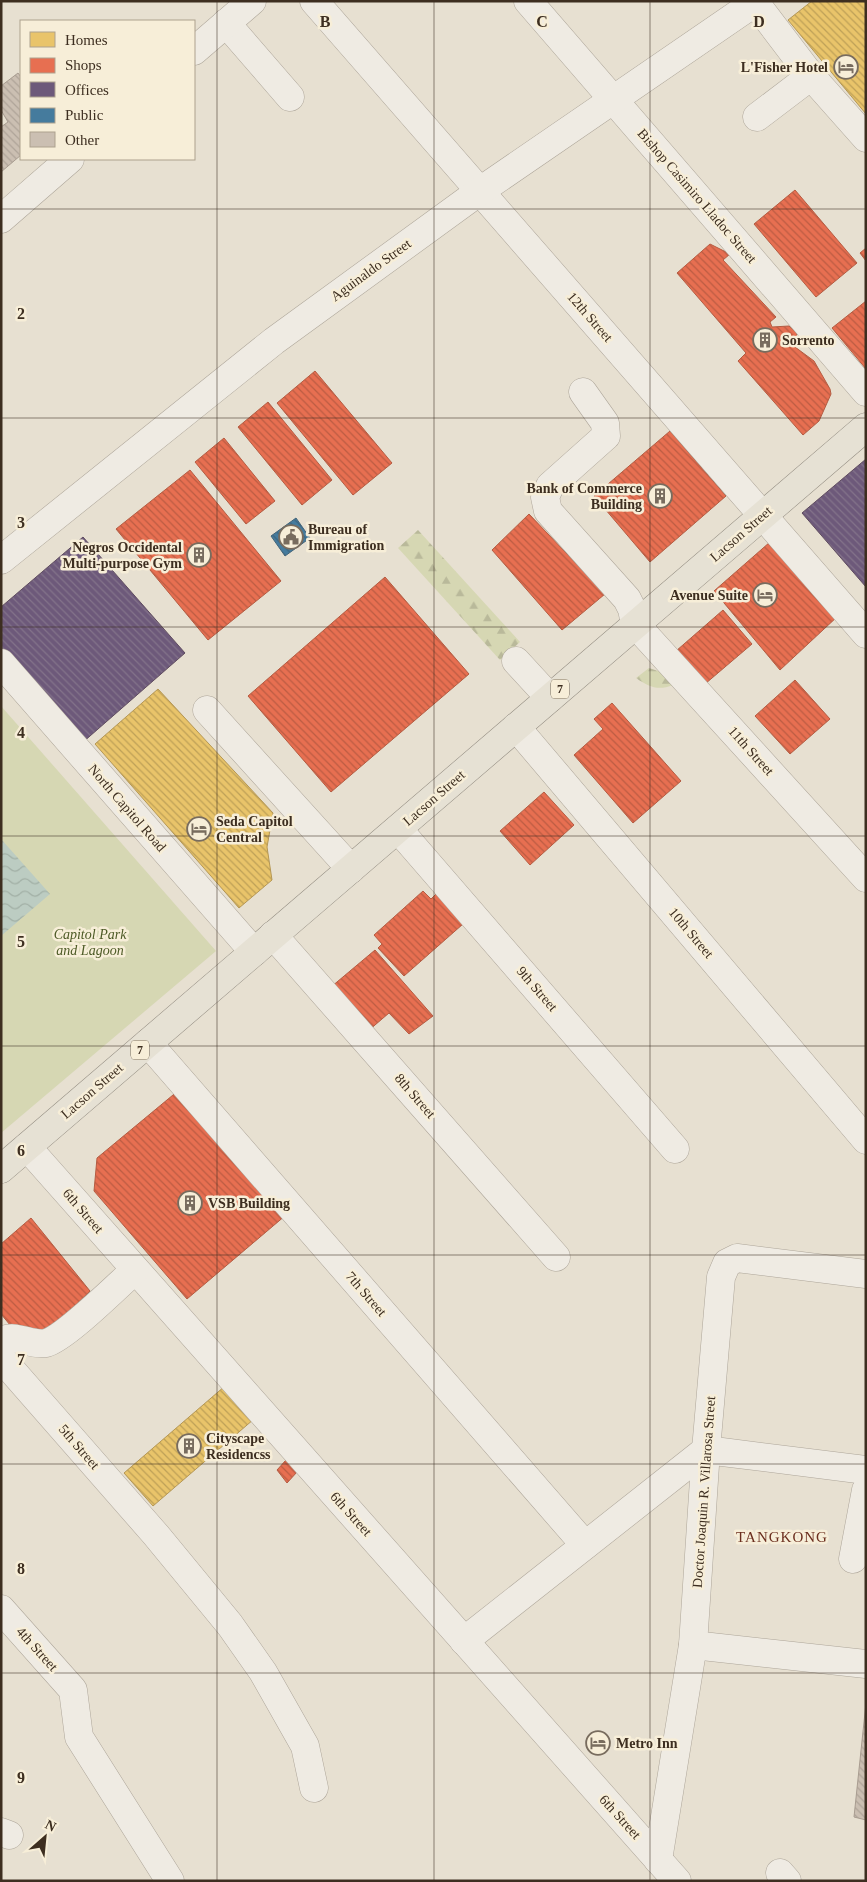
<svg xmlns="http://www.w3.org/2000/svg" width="867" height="1882" viewBox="0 0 867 1882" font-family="'Times New Roman',serif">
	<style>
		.forest { fill: url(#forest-firs) }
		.park { fill: #d6d7b3 }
		.water { fill: url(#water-waves) }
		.homes { fill: url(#homes-back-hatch); stroke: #b59754 }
		.shops { fill: url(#shops-back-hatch); stroke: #b45c42 }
		.offices { fill: url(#offices-back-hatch); stroke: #5f4c5f }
		.public { fill: url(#public-back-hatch); stroke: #436478 }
		.building { fill: url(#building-back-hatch); stroke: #a89c90 }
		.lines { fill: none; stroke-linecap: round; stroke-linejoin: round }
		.minor-casing { stroke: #ada599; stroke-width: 29 }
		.major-casing { stroke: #928b80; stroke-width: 29 }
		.minor { stroke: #efebe3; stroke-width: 28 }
		.major { stroke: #e6e1d4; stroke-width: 28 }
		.grid { fill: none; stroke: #3d2e20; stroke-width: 1; stroke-opacity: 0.55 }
		.labels { text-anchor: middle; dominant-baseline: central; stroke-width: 5; stroke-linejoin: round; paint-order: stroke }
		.shield { fill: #f7eed8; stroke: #756857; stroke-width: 1 }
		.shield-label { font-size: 12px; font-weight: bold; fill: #3d2e20 }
		.poi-label { font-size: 14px; font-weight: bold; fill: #3d2e20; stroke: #f7eed8; text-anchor: start }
		.street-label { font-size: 14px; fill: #3d2e20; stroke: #f7eed8 }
		.park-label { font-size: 14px; font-style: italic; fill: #4d5a26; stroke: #f7eed8 }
		.neighbourhood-label { font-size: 15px; letter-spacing: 1px; fill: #6b2e1e; stroke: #f7eed8 }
		.grid-label { font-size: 16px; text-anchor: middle; font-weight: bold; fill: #3d2e20; stroke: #f7eed8; stroke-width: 5; stroke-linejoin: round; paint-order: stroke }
	</style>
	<defs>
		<pattern id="forest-firs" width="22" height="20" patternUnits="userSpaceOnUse" patternTransform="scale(1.25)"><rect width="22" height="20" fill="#d6d7b3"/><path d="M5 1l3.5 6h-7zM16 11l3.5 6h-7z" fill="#b9b99a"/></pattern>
		<pattern id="water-waves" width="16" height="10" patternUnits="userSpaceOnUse" patternTransform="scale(1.25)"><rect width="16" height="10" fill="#bcccc2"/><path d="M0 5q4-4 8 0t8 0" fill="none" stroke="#a2b0a6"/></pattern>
		<pattern id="homes-back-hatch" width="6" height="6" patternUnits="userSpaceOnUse" patternTransform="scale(1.25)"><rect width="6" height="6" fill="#e9c46a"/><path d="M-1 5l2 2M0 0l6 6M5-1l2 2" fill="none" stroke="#bea057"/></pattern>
		<pattern id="shops-back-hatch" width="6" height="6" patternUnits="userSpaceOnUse" patternTransform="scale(1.25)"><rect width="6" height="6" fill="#e76f51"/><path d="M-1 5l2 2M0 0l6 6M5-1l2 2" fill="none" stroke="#bc5c43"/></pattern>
		<pattern id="offices-back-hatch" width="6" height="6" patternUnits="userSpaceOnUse" patternTransform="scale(1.25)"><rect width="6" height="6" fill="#6d597a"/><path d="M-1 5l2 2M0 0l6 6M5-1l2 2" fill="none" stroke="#83738a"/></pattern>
		<pattern id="public-back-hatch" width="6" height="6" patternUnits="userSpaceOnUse" patternTransform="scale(1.25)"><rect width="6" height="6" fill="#457b9d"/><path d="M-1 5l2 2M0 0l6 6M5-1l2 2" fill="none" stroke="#3b6580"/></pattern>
		<pattern id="building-back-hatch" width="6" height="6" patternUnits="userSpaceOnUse" patternTransform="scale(1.25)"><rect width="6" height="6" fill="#cbbfb2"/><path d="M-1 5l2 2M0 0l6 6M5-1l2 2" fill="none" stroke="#afa499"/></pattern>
	</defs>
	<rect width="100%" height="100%" fill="#e7e0d1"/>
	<g class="forest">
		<polygon points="418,530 520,642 500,660 398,548"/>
		<path d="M649,668L661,672L673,685C658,691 649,687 636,678Z"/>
	</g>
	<polygon class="park" points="1,706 216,951 1,1133"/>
	<polygon class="water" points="1,839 50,894 1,936"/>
	<g class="homes">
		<polygon points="812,1 866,1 866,114 788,20"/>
		<polygon points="158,689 273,813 267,847 272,880 239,908 95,744"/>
		<polygon points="225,1386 254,1419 153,1506 124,1473"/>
	</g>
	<g class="shops">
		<polygon points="795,190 857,263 816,297 754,224"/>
		<polygon points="710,244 730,254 723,260 776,317 770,322 772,327 789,326 797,333 795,347 814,361 830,389 831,394 819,421 803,435 738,361 746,353 677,273"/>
		<polygon points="866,248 866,261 860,253"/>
		<polygon points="866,301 866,369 832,328"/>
		<polygon points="315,371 392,463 353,495 277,403"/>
		<polygon points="268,402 332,480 302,505 238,427"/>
		<polygon points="670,431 726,496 650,562 594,496"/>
		<polygon points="224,438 275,501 246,524 195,462"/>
		<polygon points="190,470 281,581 208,640 116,529"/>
		<polygon points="529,514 605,594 562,630 492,550"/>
		<polygon points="770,542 838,616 780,670 714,591"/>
		<polygon points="385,577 469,674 331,792 248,696"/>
		<polygon points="723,610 752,644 705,684 676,651"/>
		<polygon points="795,680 830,719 790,754 755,716"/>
		<polygon points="612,703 681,781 633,823 574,755 603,729 594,719"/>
		<polygon points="544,792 574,825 530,865 500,831"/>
		<polygon points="423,891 431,899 436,894 463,924 404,976 378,948 382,944 374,935"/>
		<polygon points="375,950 433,1016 409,1034 389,1013 368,1031 331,987"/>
		<polygon points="179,1090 286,1215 187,1299 94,1191 97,1158"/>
		<polygon points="31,1218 90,1291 47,1333 15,1331 1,1314 1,1244"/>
		<polygon points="286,1460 297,1472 287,1483 277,1470"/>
	</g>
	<g class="offices">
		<polygon points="866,459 866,587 802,513"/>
		<polygon points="83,537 185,653 82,743 1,650 1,607"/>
	</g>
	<polygon class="public" points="296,518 310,538 285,556 271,536"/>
	<g class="building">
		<polygon points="18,73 21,77 21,155 1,172 1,127 8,122 1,110 1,86"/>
		<polygon points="866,1703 866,1820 854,1817"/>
	</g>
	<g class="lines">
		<g class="minor-casing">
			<g id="minor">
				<polyline points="314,1 866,634"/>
				<polyline points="528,1 866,392"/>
				<polyline points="754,1 811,76 866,138"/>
				<polyline points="226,23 290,97"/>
				<polyline points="194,51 252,1"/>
				<polyline points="757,117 811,76"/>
				<polyline points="1,219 70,159"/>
				<polyline points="583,392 605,423 606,436 550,486 545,497 548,511 627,599 632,609 635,624 866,878"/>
				<polyline points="1,560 274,341 480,191 757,1"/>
				<polyline points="516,661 550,698"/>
				<polyline points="1,663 254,952"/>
				<polyline points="207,710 351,869"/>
				<polyline points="516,727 866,1140"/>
				<polyline points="398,829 675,1149"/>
				<polyline points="273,935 556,1257"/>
				<polyline points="148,1043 585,1545"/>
				<polyline points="27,1147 677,1881"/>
				<path d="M1,1341C16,1333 30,1346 46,1343C65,1338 117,1286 135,1270"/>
				<polyline points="1,1358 156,1535 230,1625 263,1672 305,1746 314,1788"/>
				<polyline points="853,1559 866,1490"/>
				<polyline points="1,1609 73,1690 79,1737 170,1881"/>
				<polyline points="464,1641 706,1450 866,1470"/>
				<polyline points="693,1645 866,1664"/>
				<polyline points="1,1832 9,1835"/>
				<polyline points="658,1860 693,1645 706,1450 721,1277 727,1263 737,1258 866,1274"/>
				<polyline points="780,1873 787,1881"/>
			</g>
		</g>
		<g class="major-casing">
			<polyline id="major" points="1,1169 866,427"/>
		</g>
		<use href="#minor" class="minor"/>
		<use href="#major" class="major"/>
	</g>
	<path class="grid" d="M217,1V1881M434,1V1881M650,1V1881M1,209H866M1,418H866M1,627H866M1,836H866M1,1046H866M1,1255H866M1,1464H866M1,1673H866"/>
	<defs>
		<g id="hotel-ring" transform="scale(1.25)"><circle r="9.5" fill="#f7eed8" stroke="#786c5e" stroke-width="1.5"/><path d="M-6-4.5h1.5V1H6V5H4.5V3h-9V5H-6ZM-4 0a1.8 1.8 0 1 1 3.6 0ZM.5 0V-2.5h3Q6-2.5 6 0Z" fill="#786c5e"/></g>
		<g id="building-ring" transform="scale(1.25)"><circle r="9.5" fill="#f7eed8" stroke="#786c5e" stroke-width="1.5"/><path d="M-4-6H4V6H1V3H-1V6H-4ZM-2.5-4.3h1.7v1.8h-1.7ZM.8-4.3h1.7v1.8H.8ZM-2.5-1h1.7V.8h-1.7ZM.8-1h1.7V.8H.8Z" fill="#786c5e"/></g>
		<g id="civic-ring" transform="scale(1.25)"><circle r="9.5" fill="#f7eed8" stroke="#786c5e" stroke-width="1.5"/><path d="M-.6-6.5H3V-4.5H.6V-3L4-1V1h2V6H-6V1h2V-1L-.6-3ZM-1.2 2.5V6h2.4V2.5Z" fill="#786c5e"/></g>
	</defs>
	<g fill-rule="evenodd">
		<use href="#hotel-ring" x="846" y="67"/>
		<use href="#building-ring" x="765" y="340"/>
		<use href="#building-ring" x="660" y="496"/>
		<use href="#civic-ring" x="291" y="537"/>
		<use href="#building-ring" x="199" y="555"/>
		<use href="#hotel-ring" x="765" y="595"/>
		<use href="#hotel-ring" x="199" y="829"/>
		<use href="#building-ring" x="190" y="1203"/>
		<use href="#building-ring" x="189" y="1446"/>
		<use href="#hotel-ring" x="598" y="1743"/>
	</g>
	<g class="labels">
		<g class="shield">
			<rect x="551" y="679.5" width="18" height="19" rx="4"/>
			<rect x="131" y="1040.5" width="18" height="19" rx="4"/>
		</g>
		<g class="shield-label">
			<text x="560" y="689">7</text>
			<text x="140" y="1050">7</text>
		</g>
		<g class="poi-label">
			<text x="828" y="67" text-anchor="end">L'Fisher Hotel</text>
			<text x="782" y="340">Sorrento</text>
			<text x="642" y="488" text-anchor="end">Bank of Commerce<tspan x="642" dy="16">Building</tspan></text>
			<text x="308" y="529">Bureau of<tspan x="308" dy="16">Immigration</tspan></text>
			<text x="182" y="547" text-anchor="end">Negros Occidental<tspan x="182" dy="16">Multi-purpose Gym</tspan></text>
			<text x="748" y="595" text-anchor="end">Avenue Suite</text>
			<text x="216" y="821">Seda Capitol<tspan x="216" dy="16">Central</tspan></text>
			<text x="208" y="1203">VSB Building</text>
			<text x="206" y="1438">Cityscape<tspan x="206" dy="16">Residencss</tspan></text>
			<text x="616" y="1743">Metro Inn</text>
		</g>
		<g class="street-label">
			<text transform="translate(697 196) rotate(49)">Bishop Casimiro Lladoc Street</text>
			<text transform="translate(371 270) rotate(-36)">Aguinaldo Street</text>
			<text transform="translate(590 317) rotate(49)">12th Street</text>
			<text transform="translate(741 534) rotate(-41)">Lacson Street</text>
			<text transform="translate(751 751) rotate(48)">11th Street</text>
			<text transform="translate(434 798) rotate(-41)">Lacson Street</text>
			<text transform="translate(127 808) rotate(49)">North Capitol Road</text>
			<text transform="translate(691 933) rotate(50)">10th Street</text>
			<text transform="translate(537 989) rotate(49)">9th Street</text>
			<text transform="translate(92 1091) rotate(-41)">Lacson Street</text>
			<text transform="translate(415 1096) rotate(49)">8th Street</text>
			<text transform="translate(83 1211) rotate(49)">6th Street</text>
			<text transform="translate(366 1294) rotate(49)">7th Street</text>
			<text transform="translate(79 1447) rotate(49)">5th Street</text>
			<text transform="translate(704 1492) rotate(-86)">Doctor Joaquin R. Villarosa Street</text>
			<text transform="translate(351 1514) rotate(48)">6th Street</text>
			<text transform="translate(37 1649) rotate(48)">4th Street</text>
			<text transform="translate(620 1817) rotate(48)">6th Street</text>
		</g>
		<g class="park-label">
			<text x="90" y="934">Capitol Park<tspan x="90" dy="16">and Lagoon</tspan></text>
		</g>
		<g class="neighbourhood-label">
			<text x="782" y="1537">TANGKONG</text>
		</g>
	</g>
	<g class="grid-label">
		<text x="325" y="27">B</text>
		<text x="542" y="27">C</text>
		<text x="759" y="27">D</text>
		<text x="21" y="319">2</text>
		<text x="21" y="528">3</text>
		<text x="21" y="738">4</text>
		<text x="21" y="947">5</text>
		<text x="21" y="1156">6</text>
		<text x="21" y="1365">7</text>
		<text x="21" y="1574">8</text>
		<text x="21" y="1783">9</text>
	</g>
	<rect width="867" height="1882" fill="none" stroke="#3d2e20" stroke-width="5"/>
	<rect x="20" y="20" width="175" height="140" fill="#f7eed8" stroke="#ada18e"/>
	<rect x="30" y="32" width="25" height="15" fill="#e9c46a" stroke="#ada18e"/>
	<text x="65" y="45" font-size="15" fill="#3d2e20">Homes</text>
	<rect x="30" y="58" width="25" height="15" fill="#e76f51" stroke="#ada18e"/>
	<text x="65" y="70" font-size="15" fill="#3d2e20">Shops</text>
	<rect x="30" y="82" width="25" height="15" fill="#6d597a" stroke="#ada18e"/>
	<text x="65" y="95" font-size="15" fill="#3d2e20">Offices</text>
	<rect x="30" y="108" width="25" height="15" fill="#457b9d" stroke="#ada18e"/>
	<text x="65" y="120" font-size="15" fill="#3d2e20">Public</text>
	<rect x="30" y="132" width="25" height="15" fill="#cbbfb2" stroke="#ada18e"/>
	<text x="65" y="145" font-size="15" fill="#3d2e20">Other</text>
	<g transform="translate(45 1837) rotate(27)" stroke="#f7eed8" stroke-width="4" paint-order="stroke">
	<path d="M0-4L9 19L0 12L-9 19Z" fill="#3d2e20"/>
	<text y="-8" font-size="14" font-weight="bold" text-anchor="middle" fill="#3d2e20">N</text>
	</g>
</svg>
